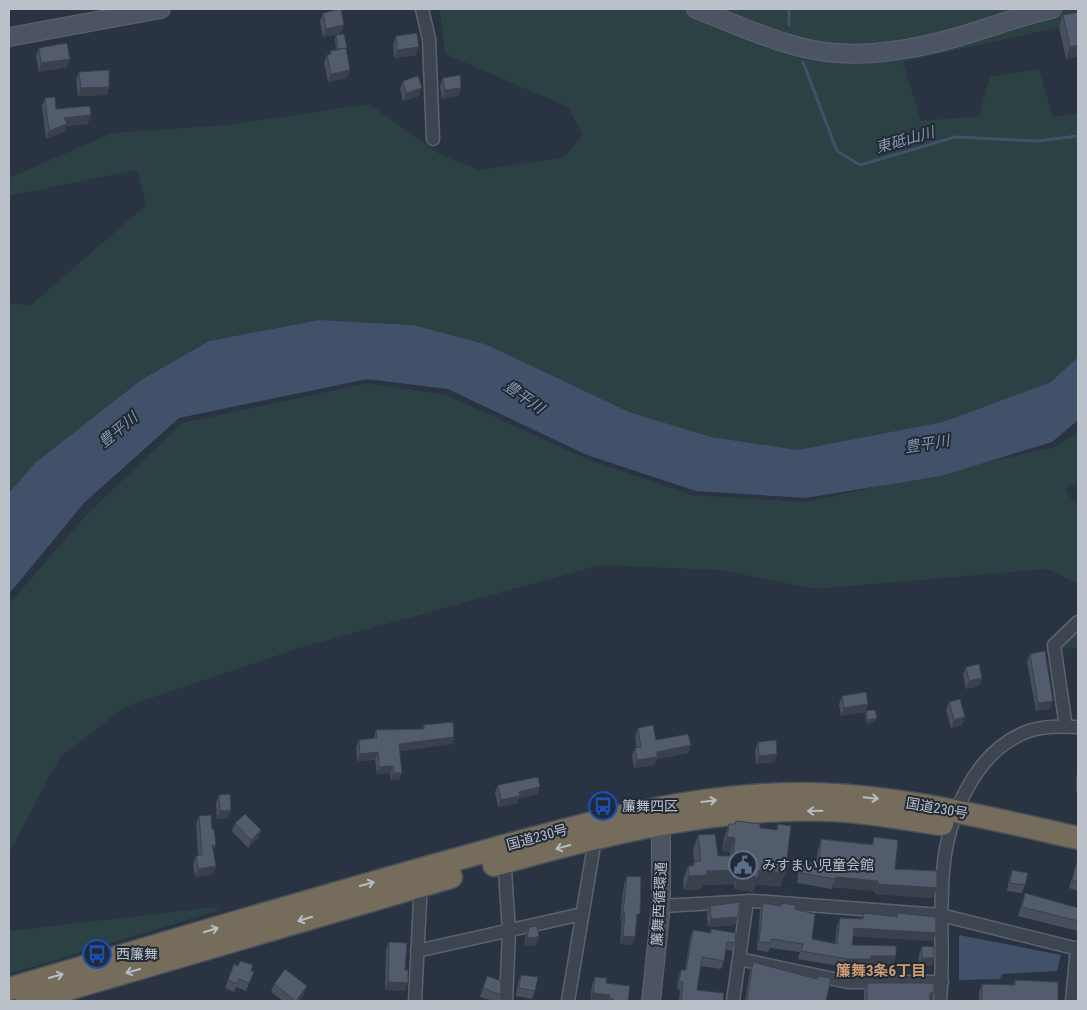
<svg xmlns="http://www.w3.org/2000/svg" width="1087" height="1010" font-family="'Roboto Condensed','Noto Sans JP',sans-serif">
	<rect width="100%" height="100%" fill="#293341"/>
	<path fill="#2c4143" d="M 440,9 L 1078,9 L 1078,23 L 903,62 L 921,121 L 979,116 L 990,77 L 1039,69 L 1053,117 L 1078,113 L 1078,357 L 1052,382 L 943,422 L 798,451 L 711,437 L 629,412 L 485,344 L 413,325 L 319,320 L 209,341 L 141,380 L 35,463 L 9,493 L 9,303 L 31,305 L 146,205 L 137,170 L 9,196 L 9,178 L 112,133 L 226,125 L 369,104 L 441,155 L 480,170 L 564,157 L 583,135 L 568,107 L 445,54 Z
		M 368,383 L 446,395 L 587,459 L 692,495 L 806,502 L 1055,447 L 1078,432 L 1078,482 L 1065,490 L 1078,507 L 1078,584 L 1048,569 L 816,589 L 719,570 L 601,565 L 299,648 L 125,707 L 60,757 L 9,853 L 9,604 L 87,514 L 182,423 Z
		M 1078,627 L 1078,648 L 1061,649 L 1061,647 Z
		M 216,907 L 220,910 L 9,974 L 9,931 Z"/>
	<path fill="#415169" d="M 319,320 L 413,325 L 485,344 L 629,412 L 711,437 L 798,450 L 943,422 L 1051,382 L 1078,357 L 1078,420 L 1052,442 L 941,476 L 805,498 L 696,491 L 587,455 L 448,389 L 367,379 L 179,418 L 84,503 L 9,594 L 9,493 L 35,463 L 141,380 L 209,341 Z
		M 959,935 L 1061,955 L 1057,971 L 1002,974 L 1000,979 L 959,980 Z"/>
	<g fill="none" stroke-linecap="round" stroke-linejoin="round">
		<path stroke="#415169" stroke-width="3" d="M 789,25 L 789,9
			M 803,62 L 837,151 L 860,165 L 955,137 L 1037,141 L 1078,136"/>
		<defs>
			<path id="street" d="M 422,9 L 429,39 L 433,139
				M 1066,727 L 1054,645 L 1078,622
				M 504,856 L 509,931 L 506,1001
				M 661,906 L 754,901 L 941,915 L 1078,949
				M 417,951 L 582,914
				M 739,959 L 848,982 L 942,982
				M 415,1001 L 421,881
				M 568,1001 L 596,833
				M 733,1001 L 747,901
				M 940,1001 C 944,959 939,915 943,872 C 947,820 973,753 1026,732 C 1041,726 1062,726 1078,727
				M 1072,1001 L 1077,948"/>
			<path id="secondary" d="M 696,9 C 741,26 789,50 837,53 C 871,56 906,50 939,42 C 977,33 1014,17 1052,9
				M 9,37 L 161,9
				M 651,1001 L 661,906 L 661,812"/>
			<path id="highway" d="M 494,865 C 603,834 719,805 833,810 C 869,812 906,819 942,824
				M 9,989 C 157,946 305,901 454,860 C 570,828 685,793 806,794 C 898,795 989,818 1078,838
				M 27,1001 L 451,877"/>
		</defs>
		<use href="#street" stroke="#5b636e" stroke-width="15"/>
		<use href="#secondary" stroke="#5b636e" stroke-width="20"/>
		<use href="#highway" stroke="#48505b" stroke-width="25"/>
		<use href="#street" stroke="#3d4551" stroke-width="12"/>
		<use href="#secondary" stroke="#4c5464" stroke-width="18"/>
		<use href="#highway" stroke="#766c5b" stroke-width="22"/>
	</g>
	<path fill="#474f5d" d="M 323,13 L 341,33 L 323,37 L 320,21 Z
		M 1063,15 L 1078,56 L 1066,59 L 1059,27 Z
		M 336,35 L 346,49 L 347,78 L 328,82 L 324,63 L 327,55 L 329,55 L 331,51 L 336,50 L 335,39 Z
		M 396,36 L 416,55 L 394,58 L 393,44 Z
		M 39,48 L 67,67 L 39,72 L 36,56 Z
		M 79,72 L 109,87 L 107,95 L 78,96 L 76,80 Z
		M 443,78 L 461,88 L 458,96 L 442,99 L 440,86 Z
		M 403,81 L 419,96 L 403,101 L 400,89 Z
		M 45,98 L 56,109 L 88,124 L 66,126 L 64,132 L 46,139 L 42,106 Z
		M 1030,654 L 1050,709 L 1036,711 L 1027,662 Z
		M 966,667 L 982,678 L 979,686 L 966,689 L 963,675 Z
		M 1078,690 L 1078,705 L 1077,705 Z
		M 842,696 L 868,704 L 865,712 L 841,716 L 839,704 Z
		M 949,702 L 965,717 L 962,725 L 951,728 L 946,710 Z
		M 866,711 L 875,722 L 867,724 L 865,715 Z
		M 424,725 L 454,737 L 452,744 L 400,751 L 399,780 L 391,780 L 390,773 L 377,774 L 375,760 L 357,761 L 356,747 L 359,740 L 374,738 L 376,730 L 422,729 Z
		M 638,728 L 656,740 L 691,745 L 688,753 L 657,759 L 654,765 L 634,768 L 632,756 L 635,748 L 637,748 L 635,736 Z
		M 758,742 L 777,754 L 774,762 L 756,764 L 755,750 Z
		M 1078,770 L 1078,791 L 1076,791 L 1076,777 Z
		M 498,785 L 538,794 L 519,798 L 517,803 L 498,807 L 495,792 Z
		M 219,795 L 228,818 L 217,819 L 216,803 Z
		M 199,816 L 212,829 L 216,845 L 213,850 L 216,866 L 213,874 L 195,877 L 193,864 L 196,856 L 198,856 L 196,824 Z
		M 736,821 L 760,828 L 776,830 L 778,824 L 785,873 L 780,887 L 756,884 L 753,892 L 734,889 L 734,884 L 703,885 L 702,889 L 684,890 L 683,880 L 688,866 L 692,866 L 694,862 L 693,850 L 698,835 L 718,856 L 730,856 L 730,852 L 722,851 L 724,838 L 729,824 L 735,824 Z
		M 235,823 L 261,830 L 258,838 L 248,848 L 232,831 Z
		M 874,837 L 895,869 L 937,888 L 933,898 L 875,894 L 875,891 L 832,887 L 832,889 L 797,883 L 798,873 L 802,863 L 816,864 L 818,849 L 821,839 L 872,844 Z
		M 1078,858 L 1078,891 L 1069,888 Z
		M 1012,870 L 1025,885 L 1022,893 L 1007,891 L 1009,879 Z
		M 627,876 L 637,922 L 633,945 L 620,944 L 622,921 L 620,921 L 624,884 Z
		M 1025,893 L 1078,908 L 1078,931 L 1018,916 Z
		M 763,903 L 780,906 L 781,903 L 795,909 L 812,939 L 835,944 L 837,926 L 840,918 L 862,919 L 864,913 L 896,917 L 898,913 L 936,933 L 933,941 L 853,936 L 852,945 L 896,956 L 893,964 L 869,964 L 868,967 L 844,967 L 798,959 L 800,952 L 770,948 L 768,952 L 757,950 L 760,911 Z
		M 710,906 L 738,917 L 735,925 L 708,927 L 707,914 Z
		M 529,927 L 539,937 L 536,945 L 524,946 L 526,935 Z
		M 711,929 L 735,943 L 732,951 L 725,950 L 724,961 L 721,969 L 701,966 L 697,990 L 723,1001 L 679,1001 L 680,990 L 677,989 L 678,978 L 681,970 L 685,970 L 690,938 L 693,930 L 710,933 Z
		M 389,942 L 405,991 L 385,990 L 386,950 Z
		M 922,946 L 934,958 L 931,966 L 919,966 L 919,955 Z
		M 753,962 L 816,978 L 817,976 L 826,1001 L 829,1001 L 745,1001 L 750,970 Z
		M 234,964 L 254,972 L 246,991 L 236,987 L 234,992 L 225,988 Z
		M 521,975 L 535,991 L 532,999 L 516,996 L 518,983 Z
		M 487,976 L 501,995 L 499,1001 L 493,1001 L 480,997 Z
		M 595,977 L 606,983 L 628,1001 L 590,1001 L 592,985 Z
		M 1015,980 L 1058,1001 L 979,1001 L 979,992 L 982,984 L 1013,985 Z
		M 867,983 L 931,1001 L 864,1001 L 864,991 Z
		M 274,984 L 307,986 L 304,994 L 299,1001 L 283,1001 L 271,992 Z"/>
	<path fill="#3a404c" d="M 344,25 L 341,33 L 323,37 L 326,29 Z
		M 1078,45 L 1078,56 L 1066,59 L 1070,47 Z
		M 419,47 L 416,55 L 394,58 L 397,50 Z
		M 70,59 L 67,67 L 39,72 L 41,63 Z
		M 350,70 L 347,78 L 328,82 L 331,74 Z
		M 109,87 L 107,95 L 78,96 L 81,88 Z
		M 422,88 L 419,96 L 403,101 L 406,93 Z
		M 461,88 L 458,96 L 442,99 L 445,90 Z
		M 91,115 L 88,124 L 66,126 L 64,132 L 46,139 L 49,131 L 64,118 Z
		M 982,678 L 979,686 L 966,689 L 969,681 Z
		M 1053,701 L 1050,709 L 1036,711 L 1038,703 Z
		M 868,704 L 865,712 L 841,716 L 844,708 Z
		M 965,717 L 962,725 L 951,728 L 954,720 Z
		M 877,718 L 875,722 L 867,724 L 868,720 Z
		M 454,737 L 452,744 L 396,752 L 399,744 Z
		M 691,745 L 688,753 L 657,759 L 654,765 L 634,768 L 637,760 L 657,752 Z
		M 378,752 L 375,760 L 357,761 L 360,754 Z
		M 777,754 L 774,762 L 756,764 L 759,756 Z
		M 393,766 L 390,773 L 377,774 L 379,767 Z
		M 394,773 L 402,773 L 399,780 L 391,780 Z
		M 540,787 L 538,794 L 519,798 L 517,803 L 498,807 L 501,800 L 519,792 Z
		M 231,810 L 228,818 L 217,819 L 220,811 Z
		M 261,830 L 258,838 L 248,848 L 251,840 Z
		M 727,837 L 735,838 L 730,852 L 722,851 Z
		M 216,866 L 213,874 L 195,877 L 198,869 Z
		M 740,870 L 734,884 L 703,885 L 702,889 L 684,890 L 689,876 L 706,871 Z
		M 759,870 L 785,873 L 780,887 L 756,884 L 753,892 L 734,889 L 739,875 Z
		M 836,877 L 878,881 L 875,891 L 832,887 Z
		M 878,884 L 937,888 L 933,898 L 875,894 Z
		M 623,913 L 625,913 L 622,921 L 620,921 Z
		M 738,917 L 735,925 L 708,927 L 711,919 Z
		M 854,928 L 936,933 L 933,941 L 851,936 Z
		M 623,936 L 635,937 L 633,945 L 620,944 Z
		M 539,937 L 536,945 L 524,946 L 527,938 Z
		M 871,956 L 896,956 L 893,964 L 869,964 L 868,967 L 844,967 L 847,959 Z
		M 922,958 L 934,958 L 931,966 L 919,966 Z
		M 388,982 L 408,983 L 405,991 L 385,990 Z
		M 307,986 L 304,994 L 299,1001 L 296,1001 Z
		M 593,993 L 610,995 L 608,1001 L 590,1001 Z
		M 930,993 L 934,993 L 931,1001 L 927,1001 Z"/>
	<path fill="#535c6c" stroke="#3a404c" d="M 341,9 L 344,25 L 326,29 L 323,13 Z
		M 1078,12 L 1078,45 L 1070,47 L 1063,15 Z
		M 417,33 L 419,47 L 397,50 L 396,36 Z
		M 344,34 L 347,48 L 338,49 L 336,35 Z
		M 67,43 L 70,59 L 41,63 L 39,48 Z
		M 346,48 L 350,70 L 331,74 L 327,55 L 331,54 L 331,51 Z
		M 109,70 L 109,87 L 81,88 L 79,72 Z
		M 460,75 L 461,88 L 445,90 L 443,78 Z
		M 418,76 L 422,88 L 406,93 L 403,81 Z
		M 55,97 L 56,109 L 90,106 L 91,115 L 64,118 L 67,124 L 49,131 L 45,98 Z
		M 1045,651 L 1053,701 L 1038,703 L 1030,654 Z
		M 979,664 L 982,678 L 969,681 L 966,667 Z
		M 866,692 L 868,704 L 844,708 L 842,696 Z
		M 960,699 L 965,717 L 954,720 L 949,702 Z
		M 875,710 L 877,718 L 868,720 L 866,711 Z
		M 453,722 L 454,737 L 399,744 L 402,773 L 394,773 L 393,766 L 379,767 L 378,752 L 360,754 L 359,740 L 377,738 L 376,730 L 424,729 L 424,725 Z
		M 653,725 L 656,740 L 688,734 L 691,745 L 657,752 L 657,757 L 637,760 L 635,748 L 641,747 L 638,728 Z
		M 776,740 L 777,754 L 759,756 L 758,742 Z
		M 538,777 L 540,787 L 519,792 L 520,796 L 501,800 L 498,785 Z
		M 230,794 L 231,810 L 220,811 L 219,795 Z
		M 245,814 L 261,830 L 251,840 L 235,823 Z
		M 211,815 L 212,829 L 214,829 L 216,845 L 212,845 L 216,866 L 198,869 L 196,856 L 201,855 L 202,853 L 199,816 Z
		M 736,821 L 760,824 L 760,828 L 777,830 L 778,824 L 791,826 L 785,873 L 759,870 L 758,877 L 739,875 L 740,870 L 706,871 L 707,875 L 689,876 L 688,866 L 694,866 L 694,862 L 701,861 L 698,835 L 715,834 L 718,856 L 733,856 L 735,838 L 727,837 L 729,824 L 735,824 Z
		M 874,837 L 898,840 L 895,869 L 937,871 L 937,888 L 878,884 L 878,881 L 836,877 L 835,879 L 801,873 L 802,863 L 819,864 L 821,839 L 873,845 Z
		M 1078,858 L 1078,882 L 1072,880 Z
		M 1012,870 L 1028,873 L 1025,885 L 1010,883 Z
		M 627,876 L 641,877 L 640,914 L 637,914 L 635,937 L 623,936 L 625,913 L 623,913 Z
		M 1025,893 L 1078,908 L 1078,921 L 1022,907 Z
		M 740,902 L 738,917 L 711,919 L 710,906 Z
		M 763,903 L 781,906 L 781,903 L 795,905 L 795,909 L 815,914 L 812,939 L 837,944 L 840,918 L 863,919 L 864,913 L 897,917 L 898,913 L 936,917 L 936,933 L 854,928 L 852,945 L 896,946 L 896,956 L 871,956 L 871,959 L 847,959 L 801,951 L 803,944 L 772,939 L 771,943 L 759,942 Z
		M 537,926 L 539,937 L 527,938 L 529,927 Z
		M 711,929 L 736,933 L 735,943 L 727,942 L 724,961 L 702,957 L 697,990 L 724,993 L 723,1001 L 681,1001 L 683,982 L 679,981 L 681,970 L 686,970 L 693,930 L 711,933 Z
		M 389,942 L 407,943 L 405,970 L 408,970 L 408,983 L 388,982 Z
		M 922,946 L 934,947 L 934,958 L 922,958 Z
		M 240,961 L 253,965 L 251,971 L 254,972 L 249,983 L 239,979 L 237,984 L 228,980 L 234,964 L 238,966 Z
		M 753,962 L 817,979 L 817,976 L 831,978 L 826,1001 L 829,1001 L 752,1001 L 747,1000 Z
		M 285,969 L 307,986 L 296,1001 L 274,984 Z
		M 521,975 L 538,977 L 535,991 L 519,988 Z
		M 487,976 L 501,981 L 501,995 L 483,988 Z
		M 595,977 L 607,978 L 606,983 L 630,986 L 628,1001 L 613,1001 L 613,999 L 609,998 L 610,995 L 593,993 Z
		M 1015,980 L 1058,982 L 1058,1001 L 982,1001 L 982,984 L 1015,985 Z
		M 867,983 L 934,983 L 934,993 L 930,993 L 930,1001 L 867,1001 Z"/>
	<defs><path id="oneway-shaft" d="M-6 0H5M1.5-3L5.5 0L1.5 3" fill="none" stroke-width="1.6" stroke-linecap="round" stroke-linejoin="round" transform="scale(1.25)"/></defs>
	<g stroke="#b7bdc5">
		<use href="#oneway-shaft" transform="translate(871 798) rotate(6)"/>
		<use href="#oneway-shaft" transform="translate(709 801) rotate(-7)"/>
		<use href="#oneway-shaft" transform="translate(815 811) rotate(179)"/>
		<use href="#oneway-shaft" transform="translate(563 847) rotate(165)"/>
		<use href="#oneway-shaft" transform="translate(367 884) rotate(-15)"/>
		<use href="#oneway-shaft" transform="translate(305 919) rotate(163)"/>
		<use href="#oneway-shaft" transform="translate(211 930) rotate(-17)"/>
		<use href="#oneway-shaft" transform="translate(133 971) rotate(164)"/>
		<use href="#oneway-shaft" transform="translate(56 976) rotate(-16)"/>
	</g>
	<defs>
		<symbol id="bus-ring" viewBox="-11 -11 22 22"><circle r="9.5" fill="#222a36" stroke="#1a4fb4" stroke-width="1.5"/><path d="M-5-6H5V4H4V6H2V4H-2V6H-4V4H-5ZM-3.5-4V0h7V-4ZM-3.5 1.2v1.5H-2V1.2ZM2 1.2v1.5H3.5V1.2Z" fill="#1a4fb4"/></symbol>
		<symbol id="civic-ring" viewBox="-11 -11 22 22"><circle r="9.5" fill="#222a36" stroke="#5c6f8a" stroke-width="1.5"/><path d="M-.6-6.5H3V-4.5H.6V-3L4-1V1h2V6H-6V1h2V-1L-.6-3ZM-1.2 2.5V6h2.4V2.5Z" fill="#5c6f8a"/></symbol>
	</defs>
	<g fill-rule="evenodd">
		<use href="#bus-ring" x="587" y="790" width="32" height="32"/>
		<use href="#civic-ring" x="727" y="849" width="32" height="32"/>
		<use href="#bus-ring" x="81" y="938" width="32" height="32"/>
	</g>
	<g text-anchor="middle" stroke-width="4" stroke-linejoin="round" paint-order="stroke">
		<g font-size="14" fill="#bac1cb" stroke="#222a36" text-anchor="start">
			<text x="622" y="811">簾舞四区</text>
			<text x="762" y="870">みすまい児童会館</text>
			<text x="116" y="959">西簾舞</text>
		</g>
		<g font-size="14" fill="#bac1cb" stroke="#222a36">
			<text transform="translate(937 808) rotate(10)" y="5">国道230号</text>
			<text transform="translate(537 837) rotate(-15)" y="5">国道230号</text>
			<text transform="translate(659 904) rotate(-87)" y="5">簾舞西循環通</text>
		</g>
		<g font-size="15" font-style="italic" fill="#8597b0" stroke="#222a36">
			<text transform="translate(905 140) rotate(-16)" y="5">東砥山川</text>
			<text transform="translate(524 397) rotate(35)" y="5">豊平川</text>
			<text transform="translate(118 430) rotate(-40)" y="5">豊平川</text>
			<text transform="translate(927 444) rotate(-9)" y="5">豊平川</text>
		</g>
		<g font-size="15" font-weight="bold" fill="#ce9b72" stroke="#222a36">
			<text x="881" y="976">簾舞3条6丁目</text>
		</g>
	</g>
	<rect width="1087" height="1010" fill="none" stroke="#bac1cb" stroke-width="20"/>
</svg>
